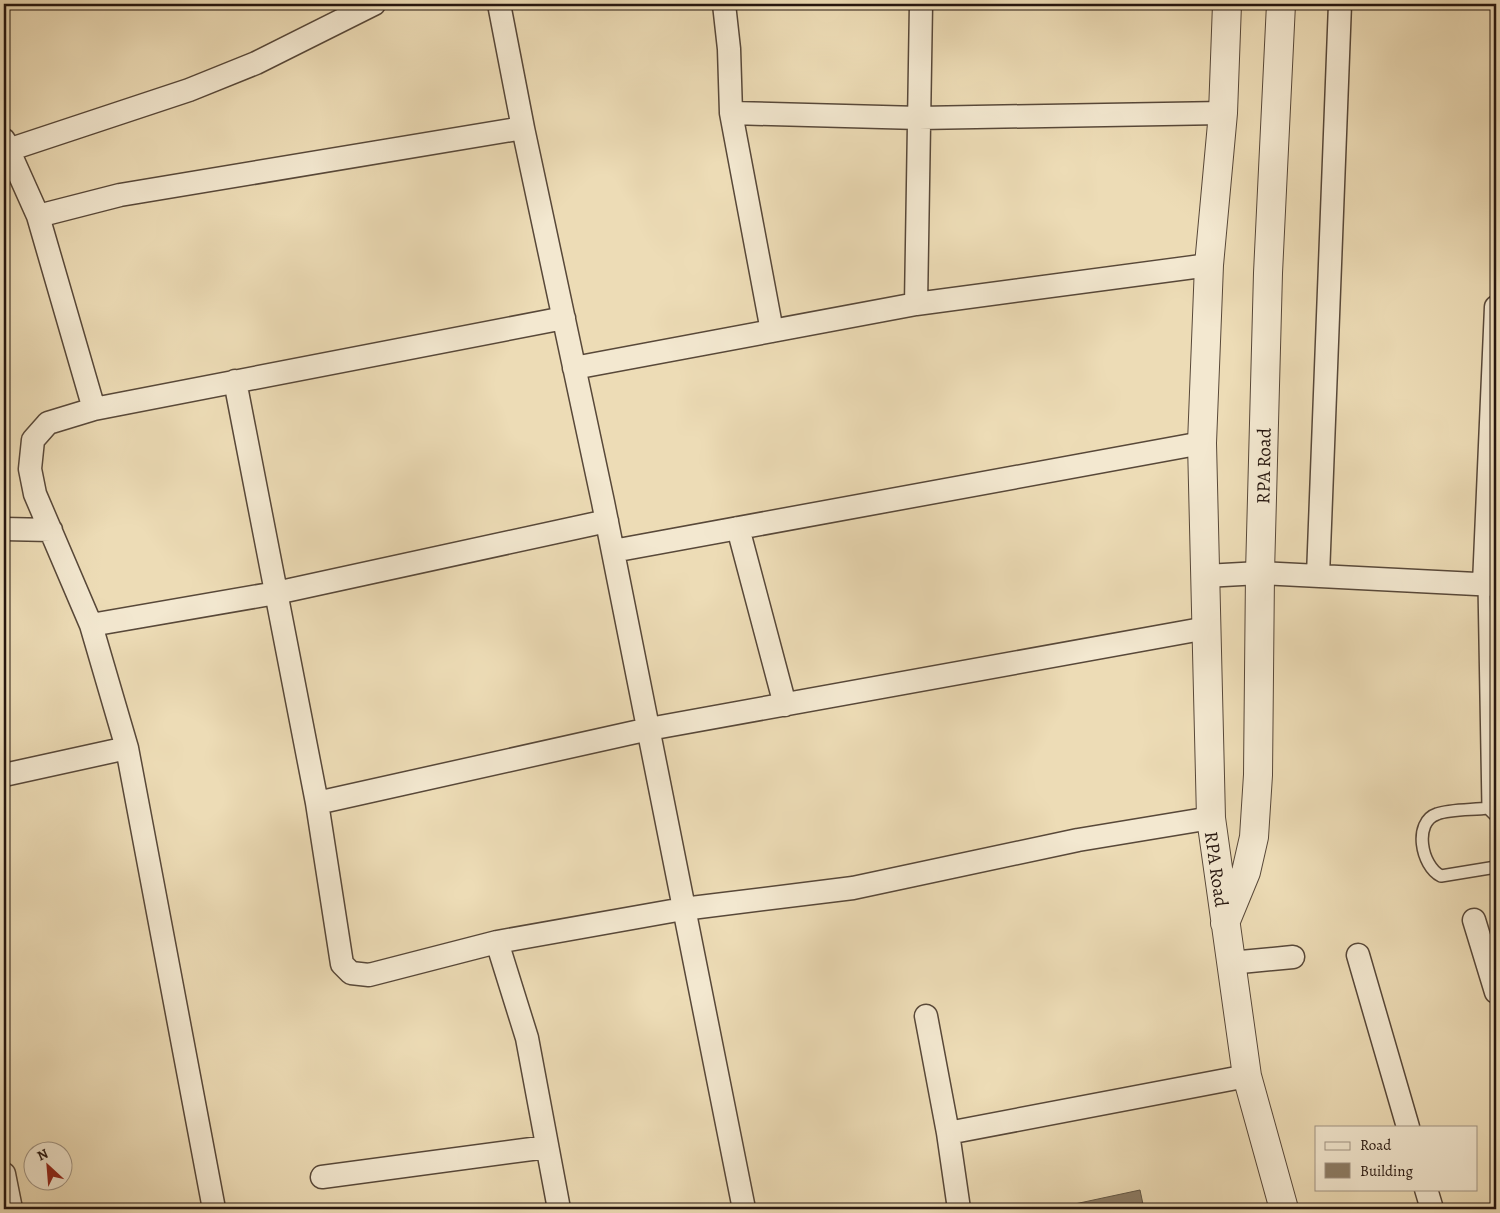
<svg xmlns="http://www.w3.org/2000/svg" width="1500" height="1213" font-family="Alegreya,serif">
	<rect width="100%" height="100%" fill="#eddcb6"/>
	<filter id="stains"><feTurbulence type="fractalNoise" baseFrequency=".004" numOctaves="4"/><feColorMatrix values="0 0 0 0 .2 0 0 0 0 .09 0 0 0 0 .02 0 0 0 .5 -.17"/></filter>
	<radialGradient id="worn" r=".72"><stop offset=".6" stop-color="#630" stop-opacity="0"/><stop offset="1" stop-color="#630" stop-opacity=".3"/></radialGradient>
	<path fill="#8d7d66" stroke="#635847" d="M 1140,1190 L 1144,1209 L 1056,1209 L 1056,1208 Z"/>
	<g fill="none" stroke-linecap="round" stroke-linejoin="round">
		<defs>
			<path id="service" d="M 1484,584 L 1488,808
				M 1496,816 L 1488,808 C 1474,810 1450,809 1437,814 C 1413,822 1421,866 1441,876 L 1496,867"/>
			<path id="minor" d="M 499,4 L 523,128
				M 724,4 L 729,49 L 731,113
				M 4,140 L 38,216 L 94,409
				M 8,150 L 189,90 L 256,63 L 374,4
				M 38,216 L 120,195 L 523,128 L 603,502 L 744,1209
				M 916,304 L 1209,265
				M 772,331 L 731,113 L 919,118 L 1223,113
				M 574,368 L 916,304 L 921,4
				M 235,381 L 317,803 L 342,964 L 351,973 L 369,975 L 497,942 L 683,909 L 853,888 L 1078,840 L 1211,818
				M 738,528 L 785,705
				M 4,529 L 51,530
				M 613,551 L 1202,443
				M 1205,576 L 1260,573 L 1496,585
				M 1318,576 L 1340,4
				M 1484,584 L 1496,307
				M 91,625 L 276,593 L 607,521
				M 4,775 L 127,748
				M 317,803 L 649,729 L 1207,628
				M 1474,920 L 1496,992
				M 497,942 L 527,1038 L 559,1209
				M 1358,955 L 1408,1127
				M 1230,963 L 1293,957
				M 926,1016 L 948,1133
				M 4,1174 L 11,1209
				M 322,1177 L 547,1147
				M 1426,1189 L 1432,1209
				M 214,1209 L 127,748 L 91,625 L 35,494 L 30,469 L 33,440 L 48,423 L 94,409 L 564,318
				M 959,1209 L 948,1133 L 1247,1076"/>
			<path id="tertiary" d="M 1227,4 L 1223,113 L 1209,265 L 1202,443 L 1211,818 L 1247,1076 L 1284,1209
				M 1225,923 L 1246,872 L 1254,837 L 1258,775 L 1260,573 L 1268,273 L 1281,4"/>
		</defs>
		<use href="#service" stroke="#584839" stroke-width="14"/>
		<use href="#minor" stroke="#584839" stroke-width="25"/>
		<use href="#tertiary" stroke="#584839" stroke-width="30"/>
		<use href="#service" stroke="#f3e8d0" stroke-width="11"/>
		<use href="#minor" stroke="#f3e8d0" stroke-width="22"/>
		<use href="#tertiary" stroke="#f3e8d0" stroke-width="28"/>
	</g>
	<g text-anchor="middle" stroke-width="4" stroke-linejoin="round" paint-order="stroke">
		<g font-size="19" fill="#26160f" stroke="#f3e8d0">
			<text transform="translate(1263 466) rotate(-89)" y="7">RPA Road</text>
			<text transform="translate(1217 869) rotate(82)" y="7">RPA Road</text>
		</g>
	</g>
	<rect width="1500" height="1213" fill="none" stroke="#eddcb6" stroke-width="20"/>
	<rect x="5" y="5" width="1490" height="1203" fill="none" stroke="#26160f" stroke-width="2.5"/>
	<rect x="10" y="10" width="1480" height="1193" fill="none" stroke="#26160f"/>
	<rect x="1315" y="1126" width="162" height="65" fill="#f3e8d0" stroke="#a19483"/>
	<rect x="1325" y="1142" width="25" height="8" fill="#f3e8d0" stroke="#a19483"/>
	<text x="1360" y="1150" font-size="15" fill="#26160f">Road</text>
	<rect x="1325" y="1163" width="25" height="15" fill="#8d7d66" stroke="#a19483"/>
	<text x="1360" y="1176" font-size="15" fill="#26160f">Building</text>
	<g transform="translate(48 1166) rotate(334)"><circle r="24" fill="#f3e8d0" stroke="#a19483"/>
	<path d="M0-4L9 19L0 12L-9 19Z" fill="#8f2418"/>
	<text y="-8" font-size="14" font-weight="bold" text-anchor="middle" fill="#26160f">N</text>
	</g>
	<rect width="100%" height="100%" filter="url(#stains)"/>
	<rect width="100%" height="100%" fill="url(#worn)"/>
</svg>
